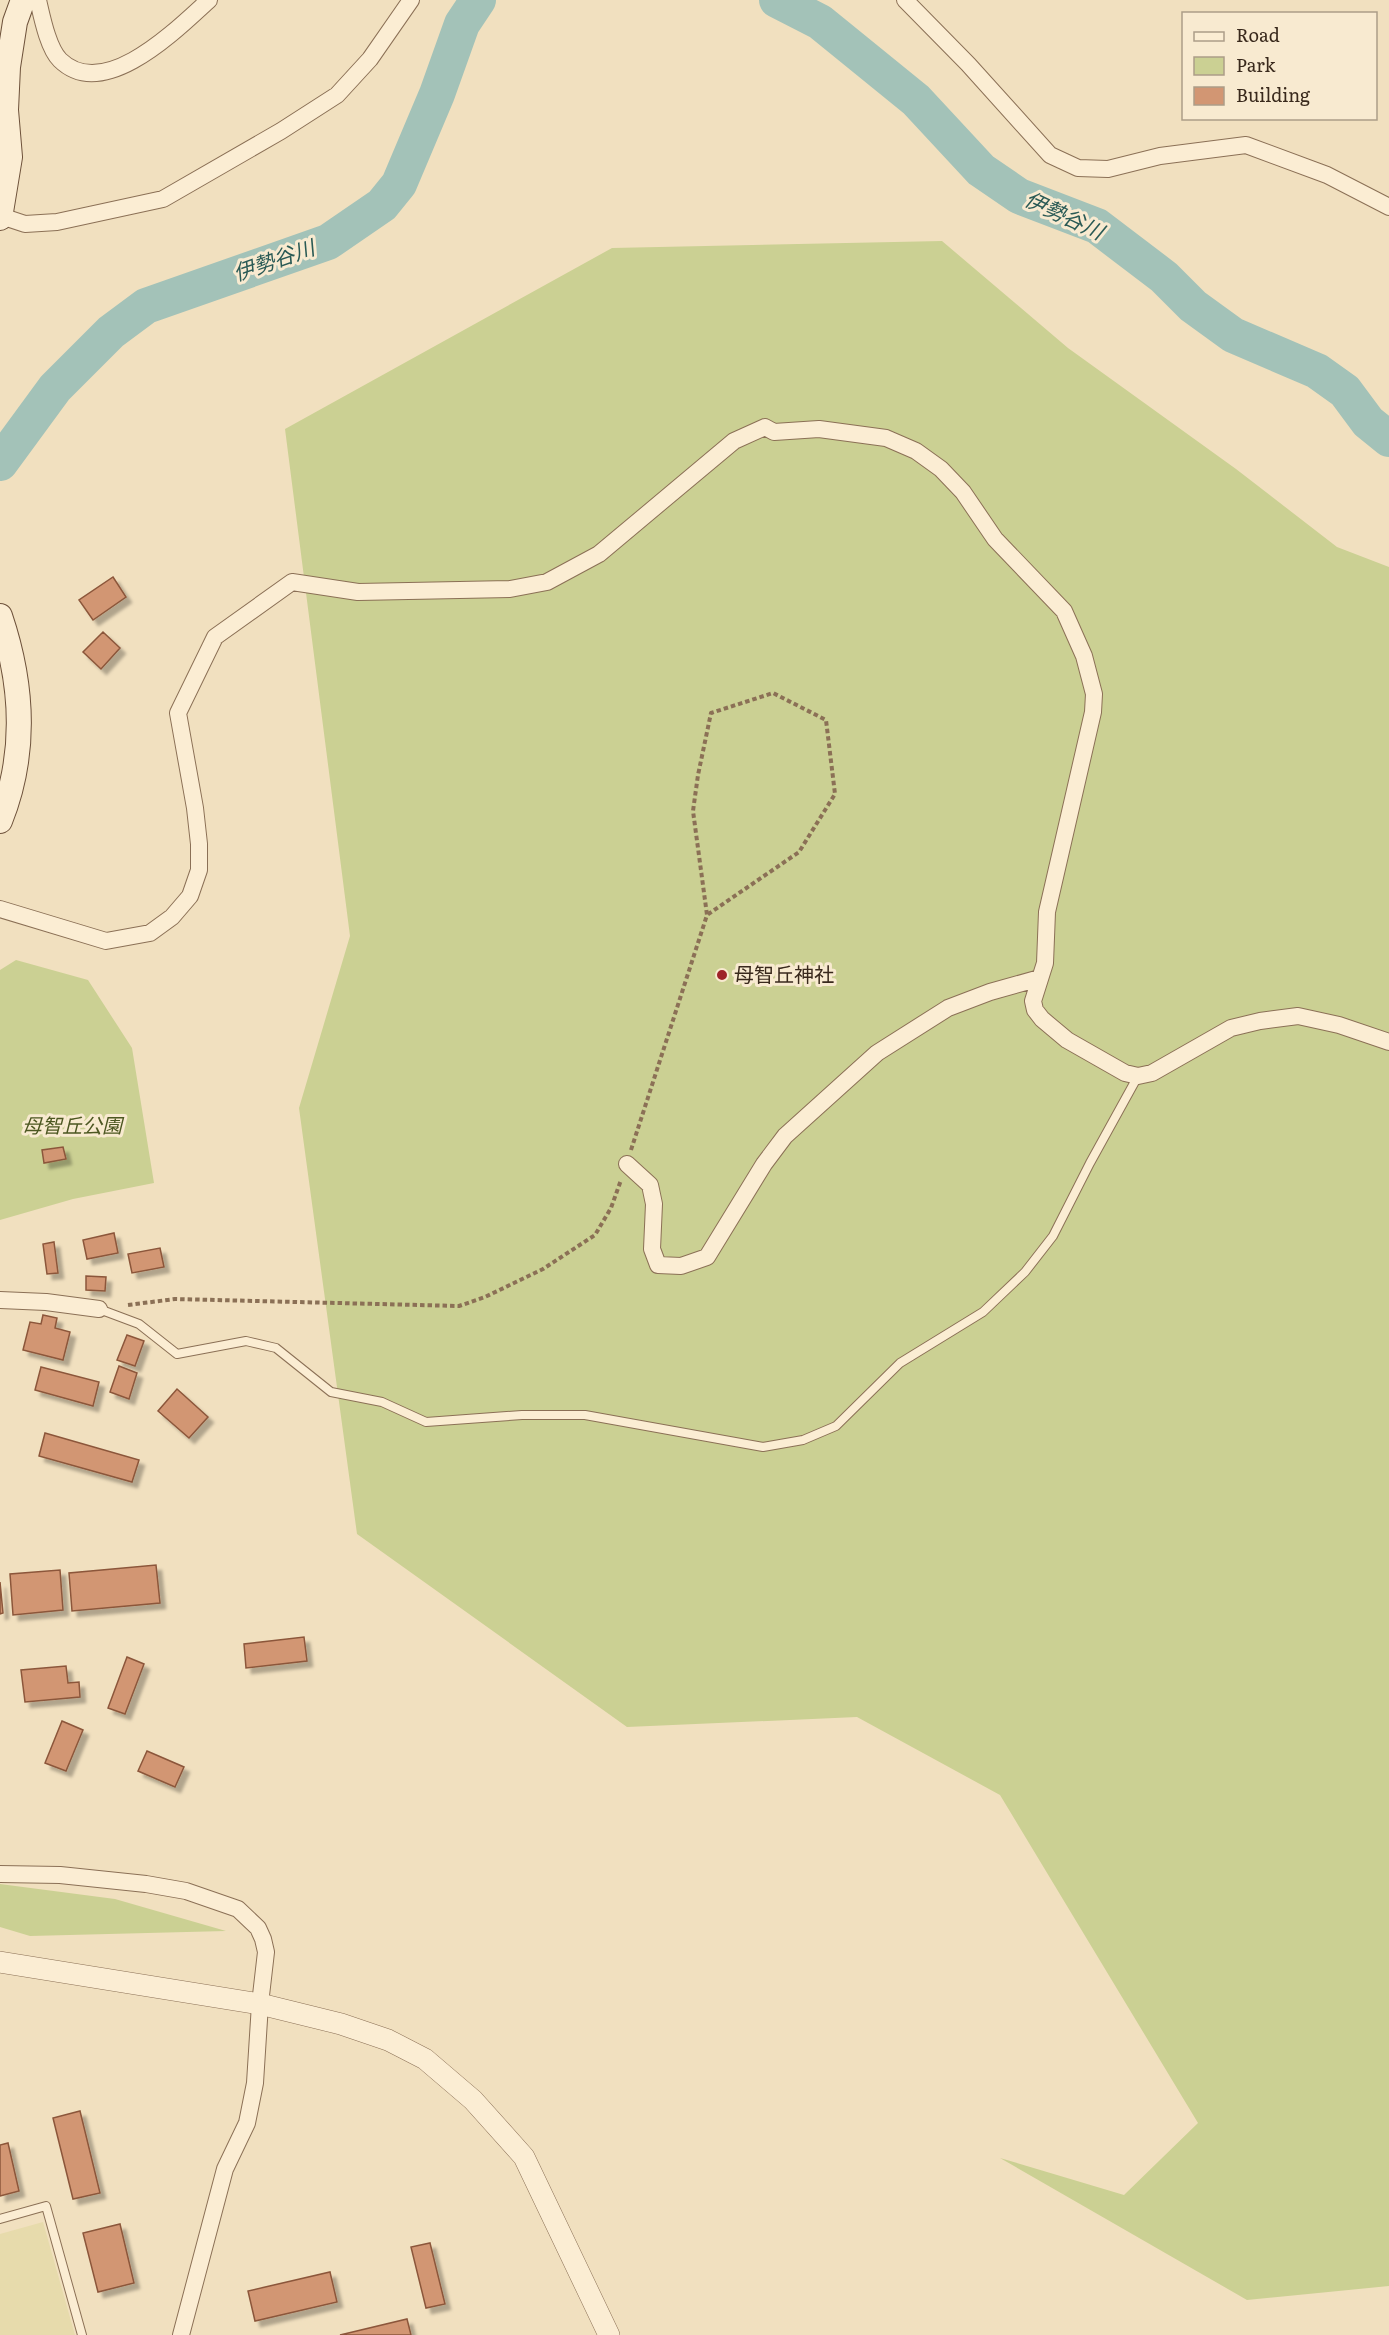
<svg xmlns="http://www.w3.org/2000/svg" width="1389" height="2335" font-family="Literata,'Noto Sans JP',serif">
	<defs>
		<filter id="shadow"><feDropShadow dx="5.5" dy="5.5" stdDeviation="1.5" flood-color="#0004"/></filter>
	</defs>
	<rect width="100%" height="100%" fill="#f1e0bf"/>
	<path fill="#e7dbac" d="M 43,2222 L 75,2335 L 0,2335 L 0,2234 Z"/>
	<path fill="#cbd093" d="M 942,241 L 1068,348 L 1236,469 L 1337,547 L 1389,567 L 1389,2286 L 1247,2300 L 1000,2158 L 1124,2195 L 1198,2123 L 1000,1795 L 857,1717 L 627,1727 L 357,1534 L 299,1108 L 350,936 L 285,429 L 612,248 Z
		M 16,960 L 88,980 L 132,1048 L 154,1183 L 73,1199 L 0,1220 L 0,970 Z
		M 0,1884 L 115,1899 L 226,1931 L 30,1936 L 0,1927 Z"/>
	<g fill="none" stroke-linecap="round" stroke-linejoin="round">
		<path stroke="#a3c2b8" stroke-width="36" d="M 777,0 L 820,22 L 916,100 L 981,170 L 1019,196 L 1097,226 L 1164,277 L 1193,306 L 1233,335 L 1317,371 L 1345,391 L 1368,422 L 1389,439
			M 0,463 L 55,388 L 111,332 L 146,306 L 328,242 L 382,205 L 399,184 L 437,94 L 462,24 L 478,0"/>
	</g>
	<path fill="#d29673" stroke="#8c573b" stroke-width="1.5" filter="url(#shadow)" d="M 113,577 L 126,597 L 93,620 L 79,600 Z
		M 103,632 L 120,648 L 101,669 L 83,652 Z
		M 63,1147 L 66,1159 L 44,1163 L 42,1150 Z
		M 114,1233 L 118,1253 L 87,1259 L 83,1240 Z
		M 54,1242 L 58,1273 L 47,1274 L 43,1244 Z
		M 160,1248 L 164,1267 L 132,1273 L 128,1254 Z
		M 86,1276 L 106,1277 L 105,1291 L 86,1290 Z
		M 43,1315 L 57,1318 L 55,1328 L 70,1332 L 63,1360 L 23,1350 L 30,1322 L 41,1324 Z
		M 127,1335 L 144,1341 L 135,1366 L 117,1360 Z
		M 119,1366 L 137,1373 L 129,1399 L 110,1392 Z
		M 41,1367 L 99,1382 L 93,1406 L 35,1390 Z
		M 177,1389 L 208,1417 L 189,1438 L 158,1411 Z
		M 45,1433 L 139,1460 L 132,1482 L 39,1456 Z
		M 156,1565 L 160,1603 L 72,1611 L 69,1573 Z
		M 60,1570 L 63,1610 L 13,1615 L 10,1574 Z
		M 0,1582 L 3,1613 L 0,1614 Z
		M 304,1637 L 307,1661 L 246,1668 L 244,1644 Z
		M 127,1657 L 144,1664 L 125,1714 L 108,1708 Z
		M 66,1666 L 68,1683 L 79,1682 L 80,1697 L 25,1702 L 21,1670 Z
		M 62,1721 L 83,1730 L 66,1771 L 45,1763 Z
		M 147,1751 L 184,1767 L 175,1787 L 138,1771 Z
		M 80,2111 L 100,2193 L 73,2199 L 53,2118 Z
		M 8,2143 L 19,2191 L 0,2196 L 0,2145 Z
		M 120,2224 L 134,2283 L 98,2292 L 83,2233 Z
		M 430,2243 L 445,2304 L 426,2308 L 411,2247 Z
		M 330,2272 L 337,2302 L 255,2321 L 248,2291 Z
		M 407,2319 L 411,2335 L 340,2335 Z"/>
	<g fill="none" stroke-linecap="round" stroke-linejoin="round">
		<defs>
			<path id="service" d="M 99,1309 L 139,1324 L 177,1354 L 246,1341 L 276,1348 L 331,1392 L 382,1402 L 426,1422 L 522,1415 L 585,1415 L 763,1447 L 803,1440 L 836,1426 L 900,1363 L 983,1312 L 1025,1272 L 1053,1236 L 1090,1163 L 1138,1076
				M 0,2219 L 46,2206 L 82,2335"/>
			<path id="minor" d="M 38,0 C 42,17 48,48 60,60 C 104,103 177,29 209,0
				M 905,0 L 968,64 L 1050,155 L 1078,168 L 1108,169 L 1160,156 L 1246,145 L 1327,175 L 1389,207
				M 1,216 L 25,224 L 57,222 L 163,199 L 281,131 L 337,95 L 370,59 L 411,0
				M 0,909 L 106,941 L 150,933 L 172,917 L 190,896 L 199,870 L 199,844 L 195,808 L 178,713 L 215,637 L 292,582 L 358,592 L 510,589 L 547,582 L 599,554 L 734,441 L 765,427 L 774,432 L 819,429 L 886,438 L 916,451 L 941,469 L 963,492 L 995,539 L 1064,611 L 1084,656 L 1094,694 L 1093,712 L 1047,912 L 1045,963 L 1033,1001 L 1035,1010 L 1042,1019 L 1067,1040 L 1125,1073 L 1138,1076 L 1152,1073 L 1231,1028 L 1260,1021 L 1298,1016 L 1339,1025 L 1389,1042
				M 627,1164 L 650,1185 L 654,1204 L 652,1249 L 658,1265 L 681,1266 L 707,1257 L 764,1164 L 785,1136 L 877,1053 L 948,1008 L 990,992 L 1040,978
				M 0,1300 L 46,1302 L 99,1309
				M 0,1874 L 60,1875 L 146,1884 L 186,1891 L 238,1909 L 258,1928 L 263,1939 L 266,1952 L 260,2004 L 255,2083 L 247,2123 L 225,2169 L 181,2335"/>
			<path id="tertiary" d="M 0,1962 L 260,2004 L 341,2024 L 388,2040 L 425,2059 L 473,2100 L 524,2157 L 609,2335"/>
			<path id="secondary" d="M 0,218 L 10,157 L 6,110 L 8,67 L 15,22 L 23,0
				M 0,616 C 23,684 27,754 0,821"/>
		</defs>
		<use href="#service" stroke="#8b7056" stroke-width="10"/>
		<use href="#minor" stroke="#8b7056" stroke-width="18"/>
		<use href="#tertiary" stroke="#8b7056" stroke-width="22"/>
		<use href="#secondary" stroke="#6d513a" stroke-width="26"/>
		<path stroke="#8b7056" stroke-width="4" stroke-dasharray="4.5 3" stroke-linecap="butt" d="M 631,1150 L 707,915 L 693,811 L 698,775 L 711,713 L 773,693 L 826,720 L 835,794 L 799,852 L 707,915
			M 128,1305 L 175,1299 L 459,1306 L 485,1297 L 543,1269 L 595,1235 L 611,1208 L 621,1180"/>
		<use href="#service" stroke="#fbedd3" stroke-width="8"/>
		<use href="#minor" stroke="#fbedd3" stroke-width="16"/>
		<use href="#tertiary" stroke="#fbedd3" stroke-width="21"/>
		<use href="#secondary" stroke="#fbedd3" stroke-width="24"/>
	</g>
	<circle fill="#9e2229" stroke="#f8ead0" stroke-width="2" cx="722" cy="975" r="6"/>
	<g text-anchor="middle" stroke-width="6" stroke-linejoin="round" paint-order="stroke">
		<g font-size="20" fill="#39291c" stroke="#f8ead0" text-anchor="start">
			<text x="734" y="982">母智丘神社</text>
		</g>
		<g font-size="20" font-style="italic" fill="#4c5721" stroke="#f8ead0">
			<text x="72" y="1133">母智丘公園</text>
		</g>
		<g font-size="21" font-style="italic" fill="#2a5a55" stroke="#f8ead0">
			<text transform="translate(1064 216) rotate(25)" y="7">伊勢谷川</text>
			<text transform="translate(274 261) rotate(-19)" y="7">伊勢谷川</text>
		</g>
	</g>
	<rect x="1182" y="12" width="195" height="108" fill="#f8ead0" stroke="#ac9d88" stroke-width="1.5"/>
	<rect x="1194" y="32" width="30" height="9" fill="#fbedd3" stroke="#ac9d88" stroke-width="1.5"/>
	<text x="1236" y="42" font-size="18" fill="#39291c">Road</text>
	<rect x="1194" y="57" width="30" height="18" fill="#cbd093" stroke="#ac9d88" stroke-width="1.5"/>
	<text x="1236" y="72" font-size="18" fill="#39291c">Park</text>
	<rect x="1194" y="87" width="30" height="18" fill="#d29673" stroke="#ac9d88" stroke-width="1.5"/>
	<text x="1236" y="102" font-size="18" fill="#39291c">Building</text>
</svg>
